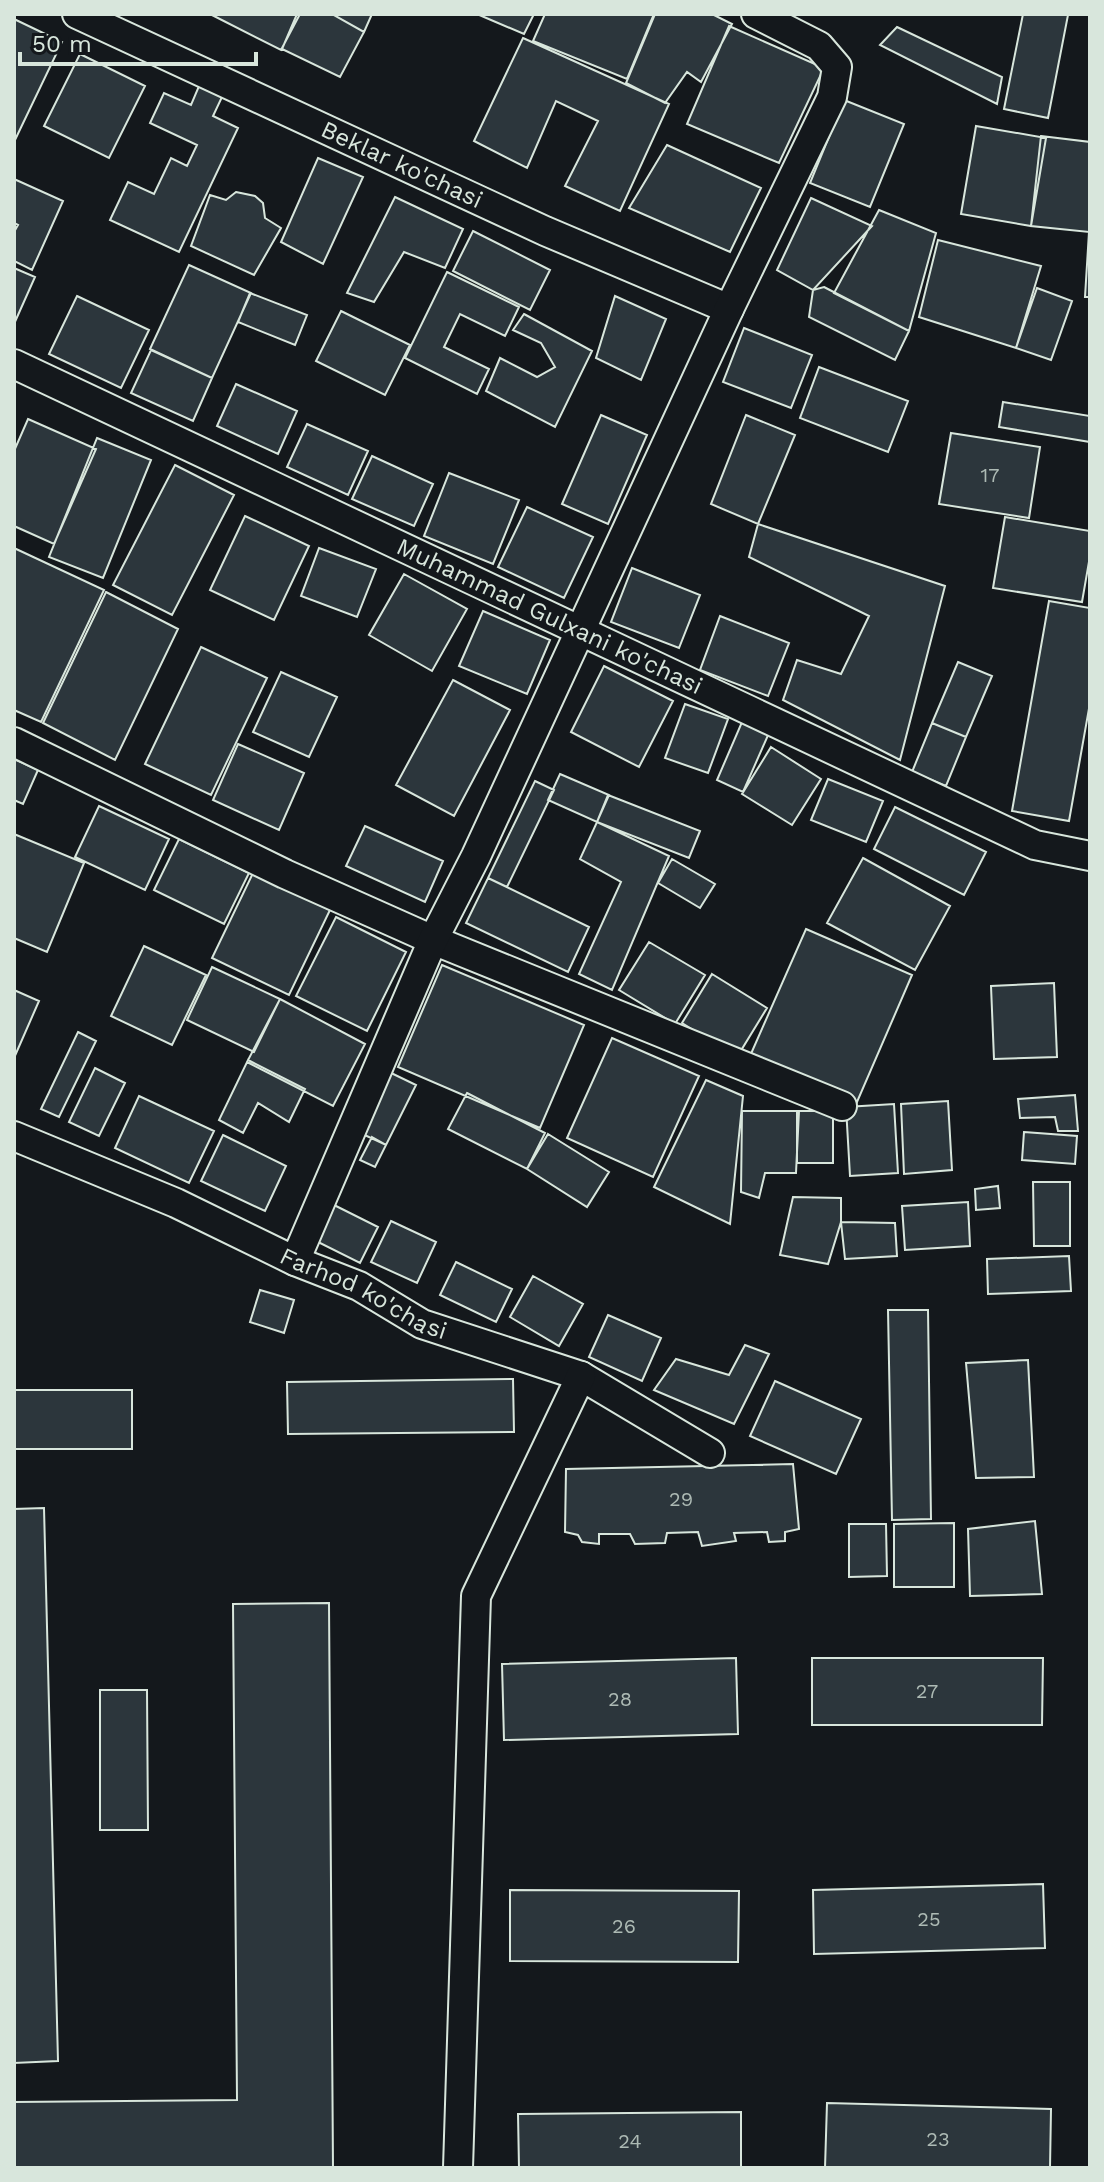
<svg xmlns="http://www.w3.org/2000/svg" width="1104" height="2182" font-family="'Work Sans',sans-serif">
	<rect width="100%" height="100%" fill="#14181c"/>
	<path fill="#2c363c" stroke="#d8e6dc" stroke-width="2" d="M 210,14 L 300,14 L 281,50 Z
		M 297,14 L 332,14 L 364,32 L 340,77 L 282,49 Z
		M 332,14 L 372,14 L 364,32 Z
		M 477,14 L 534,14 L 524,34 Z
		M 545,14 L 654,14 L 627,79 L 533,41 Z
		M 655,14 L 712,14 L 732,24 L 701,82 L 687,72 L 665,103 L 626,83 Z
		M 1023,14 L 1068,15 L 1048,118 L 1004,109 Z
		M 14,19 L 62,42 L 14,142 Z
		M 729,26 L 824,68 L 779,163 L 687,124 Z
		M 897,27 L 1002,77 L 997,104 L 880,45 Z
		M 523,38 L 669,104 L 620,211 L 565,186 L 598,121 L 556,101 L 527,168 L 474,141 Z
		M 80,54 L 145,86 L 109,158 L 44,126 Z
		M 199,86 L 222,97 L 213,116 L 238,128 L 179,252 L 110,220 L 128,182 L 154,194 L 171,158 L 187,166 L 197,145 L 150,123 L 164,93 L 191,105 Z
		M 844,100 L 904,124 L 870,207 L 810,183 Z
		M 976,126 L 1046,138 L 1031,226 L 961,214 Z
		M 1041,136 L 1090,142 L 1089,232 L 1031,226 Z
		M 667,145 L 761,188 L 730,252 L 629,208 Z
		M 318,158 L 363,177 L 323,264 L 281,242 Z
		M 14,179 L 63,201 L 32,270 L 14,261 L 14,232 L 18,225 L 14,223 Z
		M 236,192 L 255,196 L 263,203 L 265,218 L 281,228 L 254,275 L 191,246 L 210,195 L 226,200 Z
		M 395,197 L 463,229 L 445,268 L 404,252 L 374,302 L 347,293 Z
		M 811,198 L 872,226 L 813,290 L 777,270 Z
		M 879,210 L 936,233 L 909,331 L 834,293 Z
		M 473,231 L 550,270 L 530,310 L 453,271 Z
		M 1089,232 L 1090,232 L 1090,297 L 1085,297 Z
		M 938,240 L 1041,266 L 1016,348 L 919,317 Z
		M 189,265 L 251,293 L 212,378 L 150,349 Z
		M 14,268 L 35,277 L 14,324 Z
		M 447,272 L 519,307 L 505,336 L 460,314 L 444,347 L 489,369 L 477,394 L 405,358 Z
		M 824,287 L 909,331 L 895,360 L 809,317 L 813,290 Z
		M 1037,288 L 1072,301 L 1051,360 L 1016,348 Z
		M 250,293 L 307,315 L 295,345 L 238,322 Z
		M 77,296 L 149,330 L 121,388 L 49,354 Z
		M 615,296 L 666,319 L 641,380 L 596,358 Z
		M 341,311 L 410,345 L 385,395 L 316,361 Z
		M 524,314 L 592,351 L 555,427 L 486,391 L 500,358 L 537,377 L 555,367 L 541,343 L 513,330 Z
		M 744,328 L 812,355 L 791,408 L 723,382 Z
		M 151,350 L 212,378 L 193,421 L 131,393 Z
		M 819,367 L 908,401 L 888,452 L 800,418 Z
		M 236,384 L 297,411 L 278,454 L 217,426 Z
		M 1003,402 L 1090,416 L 1090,442 L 999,427 Z
		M 601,415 L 647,435 L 608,524 L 562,504 Z
		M 746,415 L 795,435 L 758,524 L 711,504 Z
		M 28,419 L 96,449 L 54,544 L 14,526 L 14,451 Z
		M 307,424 L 368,451 L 348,495 L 287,467 Z
		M 951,433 L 1040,447 L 1029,518 L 939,504 Z
		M 97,438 L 151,460 L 103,578 L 49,557 Z
		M 372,456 L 433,484 L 414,526 L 352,499 Z
		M 175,465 L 234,495 L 172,615 L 113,585 Z
		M 449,473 L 519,500 L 493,564 L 424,536 Z
		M 527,507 L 593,537 L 564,598 L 498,567 Z
		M 245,516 L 309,546 L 274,620 L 210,590 Z
		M 1005,517 L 1090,531 L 1090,556 L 1082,602 L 993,588 Z
		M 758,524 L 945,586 L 900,760 L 783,700 L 797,660 L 841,674 L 869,616 L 749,557 Z
		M 14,548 L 104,590 L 41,722 L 14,710 Z
		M 319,548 L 376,569 L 357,617 L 301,596 Z
		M 632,568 L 700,595 L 679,648 L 611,622 Z
		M 404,574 L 467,609 L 432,671 L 369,635 Z
		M 106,592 L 178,629 L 115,760 L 43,723 Z
		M 1049,601 L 1090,608 L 1090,703 L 1069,821 L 1012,811 Z
		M 483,611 L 550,640 L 527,694 L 459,666 Z
		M 720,616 L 789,643 L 768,696 L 700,670 Z
		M 201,647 L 267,678 L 211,795 L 145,764 Z
		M 958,662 L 992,676 L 966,737 L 932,723 Z
		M 604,666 L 673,701 L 639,767 L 571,732 Z
		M 281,672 L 337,697 L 309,757 L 253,732 Z
		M 453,680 L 510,710 L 454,816 L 396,785 Z
		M 685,704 L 728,719 L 708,773 L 665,758 Z
		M 742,722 L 769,733 L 743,792 L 717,780 Z
		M 932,723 L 966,737 L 946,786 L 912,772 Z
		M 238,744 L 304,773 L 279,830 L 213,800 Z
		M 771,747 L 821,779 L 792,825 L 742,794 Z
		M 14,759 L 38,770 L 23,804 L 14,800 Z
		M 560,774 L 609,795 L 597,822 L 548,800 Z
		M 828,779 L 883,801 L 866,842 L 811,820 Z
		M 535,781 L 554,790 L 507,887 L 488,878 Z
		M 608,795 L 700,831 L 689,858 L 597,822 Z
		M 99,806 L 169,839 L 145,890 L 75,857 Z
		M 895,807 L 986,852 L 964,895 L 874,849 Z
		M 597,822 L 669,856 L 612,990 L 579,974 L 621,882 L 580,859 Z
		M 365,826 L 443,861 L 425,902 L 346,866 Z
		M 14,834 L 84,863 L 47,952 L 14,938 Z
		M 179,839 L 249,873 L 224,924 L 154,890 Z
		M 863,858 L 950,906 L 915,970 L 827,923 Z
		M 672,859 L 715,884 L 700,908 L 658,883 Z
		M 253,873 L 330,910 L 289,995 L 212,958 Z
		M 488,878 L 589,927 L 568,972 L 466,923 Z
		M 336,917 L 406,952 L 367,1031 L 296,996 Z
		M 806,929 L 912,975 L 857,1102 L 750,1056 Z
		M 649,942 L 705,975 L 675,1024 L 619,990 Z
		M 144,946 L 206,975 L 172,1045 L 111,1016 Z
		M 442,965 L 584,1025 L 540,1128 L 398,1067 Z
		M 212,967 L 280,999 L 254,1052 L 187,1020 Z
		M 712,974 L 767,1008 L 737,1057 L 682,1023 Z
		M 1054,983 L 1057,1057 L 994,1059 L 991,986 Z
		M 14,990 L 39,1001 L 14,1058 Z
		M 280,999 L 365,1044 L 333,1106 L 247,1062 Z
		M 78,1032 L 96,1041 L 59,1117 L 41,1109 Z
		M 612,1038 L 699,1076 L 653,1177 L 567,1138 Z
		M 248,1060 L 305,1089 L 289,1122 L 258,1103 L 243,1133 L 219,1120 Z
		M 95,1068 L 125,1083 L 99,1136 L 69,1122 Z
		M 387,1071 L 416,1085 L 386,1145 L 358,1132 Z
		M 706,1080 L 743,1096 L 730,1224 L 654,1187 Z
		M 467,1093 L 545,1133 L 527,1169 L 448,1129 Z
		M 1075,1095 L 1078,1131 L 1058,1131 L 1055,1117 L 1020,1118 L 1018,1099 Z
		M 139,1096 L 214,1131 L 189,1183 L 115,1148 Z
		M 948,1101 L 952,1170 L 904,1174 L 901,1104 Z
		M 894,1104 L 898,1173 L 850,1176 L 846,1107 Z
		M 742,1111 L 799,1111 L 796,1173 L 765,1173 L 759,1198 L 741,1192 Z
		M 797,1111 L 833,1111 L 833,1163 L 797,1163 Z
		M 1024,1132 L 1077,1136 L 1075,1164 L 1022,1160 Z
		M 548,1134 L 609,1172 L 587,1207 L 527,1169 Z
		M 223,1135 L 286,1166 L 265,1211 L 201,1181 Z
		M 372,1137 L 386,1145 L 375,1167 L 360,1160 Z
		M 1033,1182 L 1070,1182 L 1070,1246 L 1034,1246 Z
		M 998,1186 L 1000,1208 L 976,1210 L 975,1189 Z
		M 793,1197 L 841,1198 L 841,1222 L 828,1264 L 780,1255 Z
		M 968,1202 L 970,1246 L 905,1250 L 902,1206 Z
		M 332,1204 L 378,1227 L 360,1263 L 314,1240 Z
		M 391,1221 L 436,1242 L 417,1283 L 371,1262 Z
		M 841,1222 L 895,1223 L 897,1256 L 845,1259 Z
		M 1069,1256 L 1071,1291 L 988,1294 L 987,1259 Z
		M 456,1262 L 512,1289 L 496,1322 L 440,1295 Z
		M 533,1276 L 583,1304 L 559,1346 L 510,1317 Z
		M 260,1290 L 294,1300 L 284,1333 L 250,1322 Z
		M 888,1310 L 928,1310 L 931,1519 L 892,1520 Z
		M 608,1315 L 661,1338 L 642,1381 L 589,1357 Z
		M 745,1345 L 769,1354 L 734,1424 L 654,1390 L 676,1359 L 729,1375 Z
		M 1028,1360 L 1034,1477 L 976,1478 L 966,1363 Z
		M 513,1379 L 514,1432 L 288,1434 L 287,1382 Z
		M 775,1381 L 861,1419 L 836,1474 L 750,1436 Z
		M 14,1390 L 132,1390 L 132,1449 L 14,1449 Z
		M 793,1464 L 799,1529 L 785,1532 L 785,1541 L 769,1542 L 767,1532 L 734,1533 L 736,1541 L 702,1546 L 698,1532 L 667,1533 L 665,1543 L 635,1544 L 630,1534 L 599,1534 L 599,1544 L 582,1542 L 578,1535 L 565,1532 L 566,1469 Z
		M 44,1508 L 58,2061 L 14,2063 L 14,1509 Z
		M 1035,1521 L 1042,1594 L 970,1596 L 968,1529 Z
		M 954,1523 L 954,1587 L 894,1587 L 894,1524 Z
		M 849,1524 L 886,1524 L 887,1576 L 849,1577 Z
		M 329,1603 L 333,2168 L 14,2168 L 14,2102 L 237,2100 L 233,1604 Z
		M 736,1658 L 738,1734 L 504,1740 L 502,1664 Z
		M 812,1658 L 1043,1658 L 1042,1725 L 812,1725 Z
		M 100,1690 L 147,1690 L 148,1830 L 100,1830 Z
		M 1043,1884 L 1045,1948 L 814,1954 L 813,1890 Z
		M 510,1890 L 739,1891 L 738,1962 L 510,1961 Z
		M 827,2103 L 1051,2109 L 1050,2168 L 825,2168 Z
		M 741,2112 L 741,2168 L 519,2168 L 518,2114 Z"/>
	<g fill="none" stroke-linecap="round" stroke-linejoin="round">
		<defs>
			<g id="minor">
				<path id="s1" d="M 77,14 L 545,231 L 729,309"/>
				<path id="s2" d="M 14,364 L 1035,845 L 1090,856"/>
				<path d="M 14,742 L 285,874 L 433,940 L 842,1106"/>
				<path id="s3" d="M 14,1136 L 176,1203 L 295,1261 L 359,1286 L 422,1324 L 581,1376 L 710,1453"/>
				<path d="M 295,1261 L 433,940 L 476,856 L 729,309 L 832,97 L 837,67 L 819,46 L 756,14"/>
				<path d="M 458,2168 L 476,1596 L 581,1376"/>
			</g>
		</defs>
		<use href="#minor" stroke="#d8e6dc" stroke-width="32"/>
		<use href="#minor" stroke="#14181c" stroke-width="28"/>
	</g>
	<g text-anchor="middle" stroke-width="6" stroke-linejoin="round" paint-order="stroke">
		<g font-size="20" fill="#adbab4">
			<text x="990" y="482">17</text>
			<text x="681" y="1506">29</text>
			<text x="927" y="1698">27</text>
			<text x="620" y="1706">28</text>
			<text x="929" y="1926">25</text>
			<text x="624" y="1933">26</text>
			<text x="938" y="2146">23</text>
			<text x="630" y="2148">24</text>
		</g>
		<g font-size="24" fill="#d8e6dc" stroke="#14181c">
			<text dy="8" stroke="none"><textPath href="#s1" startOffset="358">Beklar ko'chasi</textPath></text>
			<text dy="8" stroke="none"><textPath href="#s2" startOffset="592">Muhammad Gulxani ko'chasi</textPath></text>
			<text dy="8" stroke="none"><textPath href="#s3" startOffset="384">Farhod ko'chasi</textPath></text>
		</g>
	</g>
	<rect width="1104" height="2182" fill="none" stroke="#d8e6dc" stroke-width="32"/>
	<path d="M20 52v12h236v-12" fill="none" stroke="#d8e6dc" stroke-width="4"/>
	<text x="32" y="52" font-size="24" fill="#d8e6dc" stroke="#14181c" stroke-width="6" paint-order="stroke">50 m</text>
</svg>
